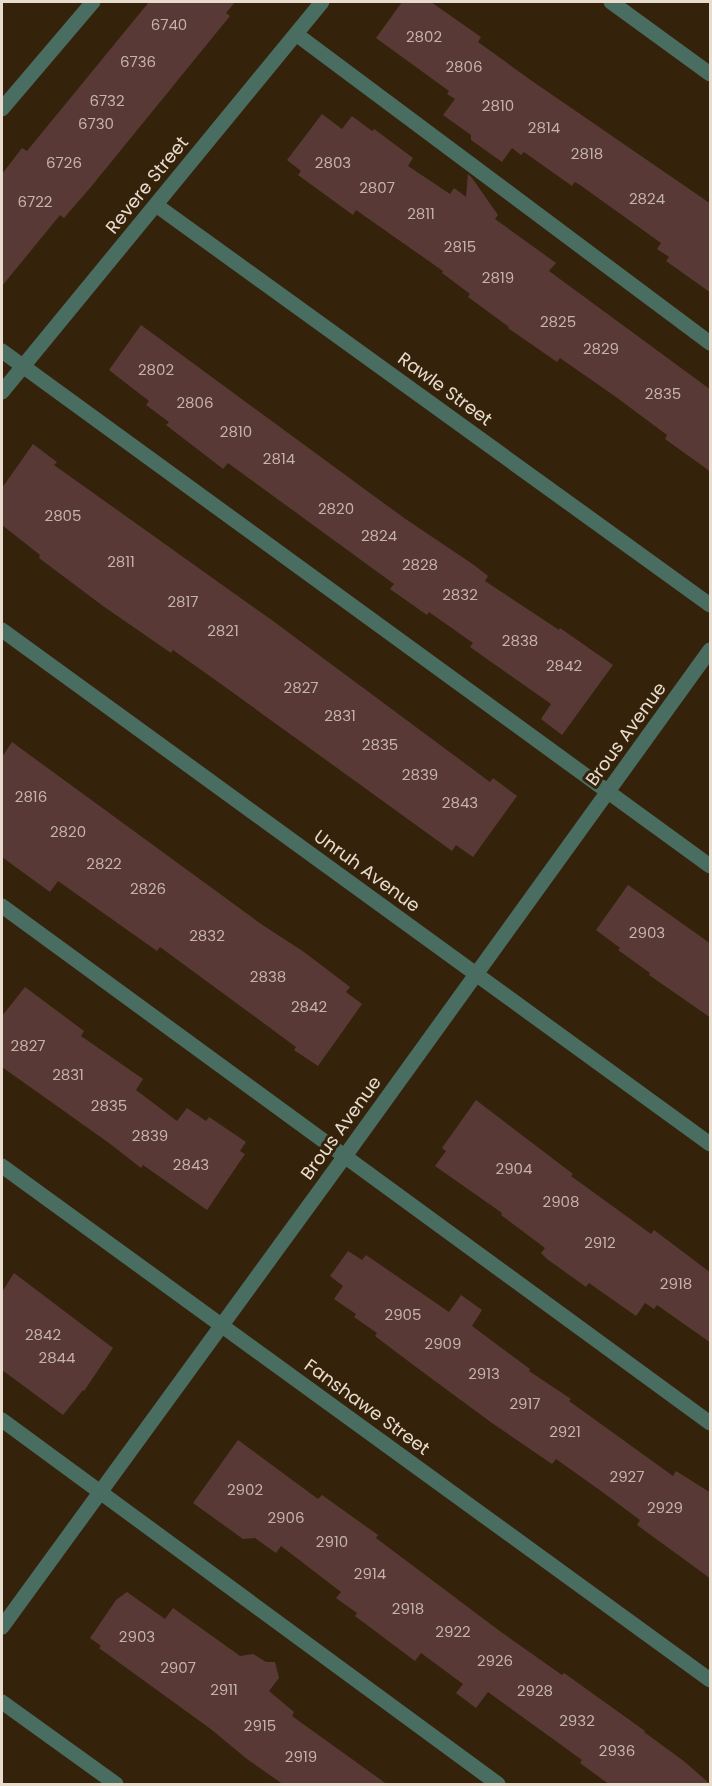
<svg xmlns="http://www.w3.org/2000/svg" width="712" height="1786" font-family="Poppins,sans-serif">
	<rect width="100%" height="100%" fill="#34230a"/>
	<path fill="#593936" d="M 149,2 L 235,2 L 226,13 L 230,16 L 90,188 L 64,218 L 60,215 L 2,286 L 2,174 L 22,148 L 27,151 Z
		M 402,2 L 431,2 L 481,37 L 478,42 L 532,81 L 711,204 L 711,293 L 666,261 L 669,257 L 657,249 L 661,243 L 580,185 L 575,182 L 572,186 L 524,152 L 521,155 L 512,148 L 502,162 L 471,140 L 471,135 L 443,115 L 455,99 L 447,94 L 449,91 L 376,38 Z
		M 322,114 L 342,129 L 352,116 L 372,131 L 374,129 L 413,158 L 408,166 L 450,194 L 454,188 L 466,197 L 468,174 L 472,178 L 498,215 L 495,219 L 556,263 L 549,271 L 711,390 L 711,472 L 665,439 L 667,435 L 616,397 L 560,358 L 557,362 L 508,328 L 509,327 L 468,297 L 470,294 L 442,273 L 443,271 L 356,210 L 353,215 L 298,175 L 301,171 L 287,160 Z
		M 141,325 L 404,518 L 474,565 L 488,576 L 485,581 L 559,630 L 560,628 L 613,665 L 562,735 L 541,719 L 551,704 L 470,647 L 473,643 L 429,612 L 427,615 L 390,589 L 394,584 L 228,463 L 223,469 L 205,455 L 166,425 L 169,422 L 146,405 L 149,401 L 109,370 Z
		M 33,444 L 57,462 L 54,465 L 273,621 L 490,782 L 493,778 L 517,796 L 473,857 L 456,845 L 452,851 L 214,679 L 173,650 L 171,653 L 103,606 L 39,558 L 40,555 L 2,525 L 2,488 Z
		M 12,742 L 261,924 L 304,952 L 350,987 L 346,992 L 362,1004 L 318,1066 L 294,1050 L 296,1047 L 160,947 L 157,951 L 58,881 L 50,892 L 2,857 L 2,757 Z
		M 628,885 L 711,944 L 711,1018 L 649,975 L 650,973 L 618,950 L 620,948 L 596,930 Z
		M 25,987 L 84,1031 L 81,1036 L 143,1079 L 136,1090 L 177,1121 L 187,1108 L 206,1121 L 209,1117 L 246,1142 L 240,1151 L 245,1154 L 207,1210 L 143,1165 L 141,1168 L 109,1143 L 2,1067 L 2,1016 Z
		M 476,1100 L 573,1174 L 571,1176 L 651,1234 L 654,1230 L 711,1273 L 711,1343 L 657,1305 L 654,1309 L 645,1303 L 636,1316 L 589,1283 L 586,1287 L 547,1259 L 541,1253 L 545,1248 L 501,1215 L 502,1213 L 435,1166 L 446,1151 L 442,1148 Z
		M 348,1251 L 362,1260 L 366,1255 L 449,1312 L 461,1295 L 482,1310 L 472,1326 L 530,1369 L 529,1371 L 571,1399 L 569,1401 L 673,1476 L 676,1471 L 711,1493 L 711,1579 L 637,1525 L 640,1520 L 601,1491 L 556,1459 L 552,1464 L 492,1423 L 416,1367 L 375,1336 L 377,1333 L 354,1317 L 356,1314 L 334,1299 L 343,1286 L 330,1276 Z
		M 14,1273 L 113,1348 L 84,1391 L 83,1390 L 63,1415 L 2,1370 L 2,1292 Z
		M 238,1440 L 318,1499 L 322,1495 L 378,1535 L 376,1538 L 501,1632 L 562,1675 L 564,1673 L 645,1731 L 644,1732 L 685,1762 L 711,1785 L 610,1785 L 580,1763 L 582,1760 L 488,1692 L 476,1708 L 456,1693 L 463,1684 L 421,1653 L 415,1661 L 355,1616 L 357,1613 L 336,1598 L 341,1592 L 281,1546 L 276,1553 L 255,1538 L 243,1539 L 193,1503 Z
		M 127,1592 L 165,1619 L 173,1608 L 240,1656 L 253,1654 L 266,1662 L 275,1662 L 279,1678 L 269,1691 L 294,1712 L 292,1716 L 388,1785 L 284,1785 L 247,1759 L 212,1730 L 99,1648 L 101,1646 L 90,1638 L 116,1600 Z"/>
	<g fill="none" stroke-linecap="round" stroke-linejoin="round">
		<path stroke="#4a6d61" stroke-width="15" d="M 611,2 L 710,74
			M 296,34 L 710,343
			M 2,109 L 93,2
			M 156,205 L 710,605
			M 2,351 L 710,866
			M 2,392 L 322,2
			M 2,630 L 710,1144
			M 2,906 L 710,1423
			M 2,1166 L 710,1680
			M 2,1420 L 498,1784
			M 2,1627 L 345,1156 L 710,650
			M 2,1702 L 116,1784"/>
	</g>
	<g text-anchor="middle" stroke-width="6" stroke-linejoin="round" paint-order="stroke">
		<g font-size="15" fill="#c4b3a8">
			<text x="169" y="30">6740</text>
			<text x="424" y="42">2802</text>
			<text x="138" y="67">6736</text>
			<text x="464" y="72">2806</text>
			<text x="107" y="106">6732</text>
			<text x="498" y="111">2810</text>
			<text x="96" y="129">6730</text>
			<text x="544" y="133">2814</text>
			<text x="587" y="159">2818</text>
			<text x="64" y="168">6726</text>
			<text x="333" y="168">2803</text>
			<text x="377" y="193">2807</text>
			<text x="647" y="204">2824</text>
			<text x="35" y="207">6722</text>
			<text x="421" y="219">2811</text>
			<text x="460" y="252">2815</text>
			<text x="498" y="283">2819</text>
			<text x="558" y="327">2825</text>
			<text x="601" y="354">2829</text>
			<text x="156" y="375">2802</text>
			<text x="663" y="399">2835</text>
			<text x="195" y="408">2806</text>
			<text x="236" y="437">2810</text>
			<text x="279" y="464">2814</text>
			<text x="336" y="514">2820</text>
			<text x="63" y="521">2805</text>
			<text x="379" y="541">2824</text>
			<text x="121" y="567">2811</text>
			<text x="420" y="570">2828</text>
			<text x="460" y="600">2832</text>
			<text x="183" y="607">2817</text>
			<text x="223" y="636">2821</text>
			<text x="520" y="646">2838</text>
			<text x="564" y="671">2842</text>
			<text x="301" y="693">2827</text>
			<text x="340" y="721">2831</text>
			<text x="380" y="750">2835</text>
			<text x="420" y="780">2839</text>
			<text x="31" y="802">2816</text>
			<text x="460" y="808">2843</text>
			<text x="68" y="837">2820</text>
			<text x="104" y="869">2822</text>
			<text x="148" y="894">2826</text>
			<text x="647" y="938">2903</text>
			<text x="207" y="941">2832</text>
			<text x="268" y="982">2838</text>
			<text x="309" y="1012">2842</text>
			<text x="28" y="1051">2827</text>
			<text x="68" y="1080">2831</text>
			<text x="109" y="1111">2835</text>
			<text x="150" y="1141">2839</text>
			<text x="191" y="1170">2843</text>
			<text x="514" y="1174">2904</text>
			<text x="561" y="1207">2908</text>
			<text x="600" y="1248">2912</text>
			<text x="676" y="1289">2918</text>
			<text x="403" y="1320">2905</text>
			<text x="43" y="1340">2842</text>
			<text x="443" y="1349">2909</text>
			<text x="57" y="1363">2844</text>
			<text x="484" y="1379">2913</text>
			<text x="525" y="1409">2917</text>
			<text x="565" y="1437">2921</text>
			<text x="627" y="1482">2927</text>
			<text x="245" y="1495">2902</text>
			<text x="665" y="1513">2929</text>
			<text x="286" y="1523">2906</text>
			<text x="332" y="1547">2910</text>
			<text x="370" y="1579">2914</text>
			<text x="408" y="1614">2918</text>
			<text x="453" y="1637">2922</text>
			<text x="137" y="1642">2903</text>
			<text x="495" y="1666">2926</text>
			<text x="178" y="1673">2907</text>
			<text x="224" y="1695">2911</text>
			<text x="535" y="1696">2928</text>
			<text x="577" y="1726">2932</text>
			<text x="260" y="1731">2915</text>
			<text x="617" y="1756">2936</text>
			<text x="301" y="1762">2919</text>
		</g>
		<g font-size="18" fill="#e8dcce" stroke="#34230a">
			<text transform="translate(147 185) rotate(-51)" y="6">Revere Street</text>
			<text transform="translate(445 389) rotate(36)" y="6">Rawle Street</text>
			<text transform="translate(626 734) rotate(-54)" y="6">Brous Avenue</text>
			<text transform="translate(367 871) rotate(36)" y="6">Unruh Avenue</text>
			<text transform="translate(341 1128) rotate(-54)" y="6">Brous Avenue</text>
			<text transform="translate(367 1407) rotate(36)" y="6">Fanshawe Street</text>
		</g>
	</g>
	<rect width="712" height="1786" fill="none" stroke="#e8dcce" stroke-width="6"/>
</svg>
